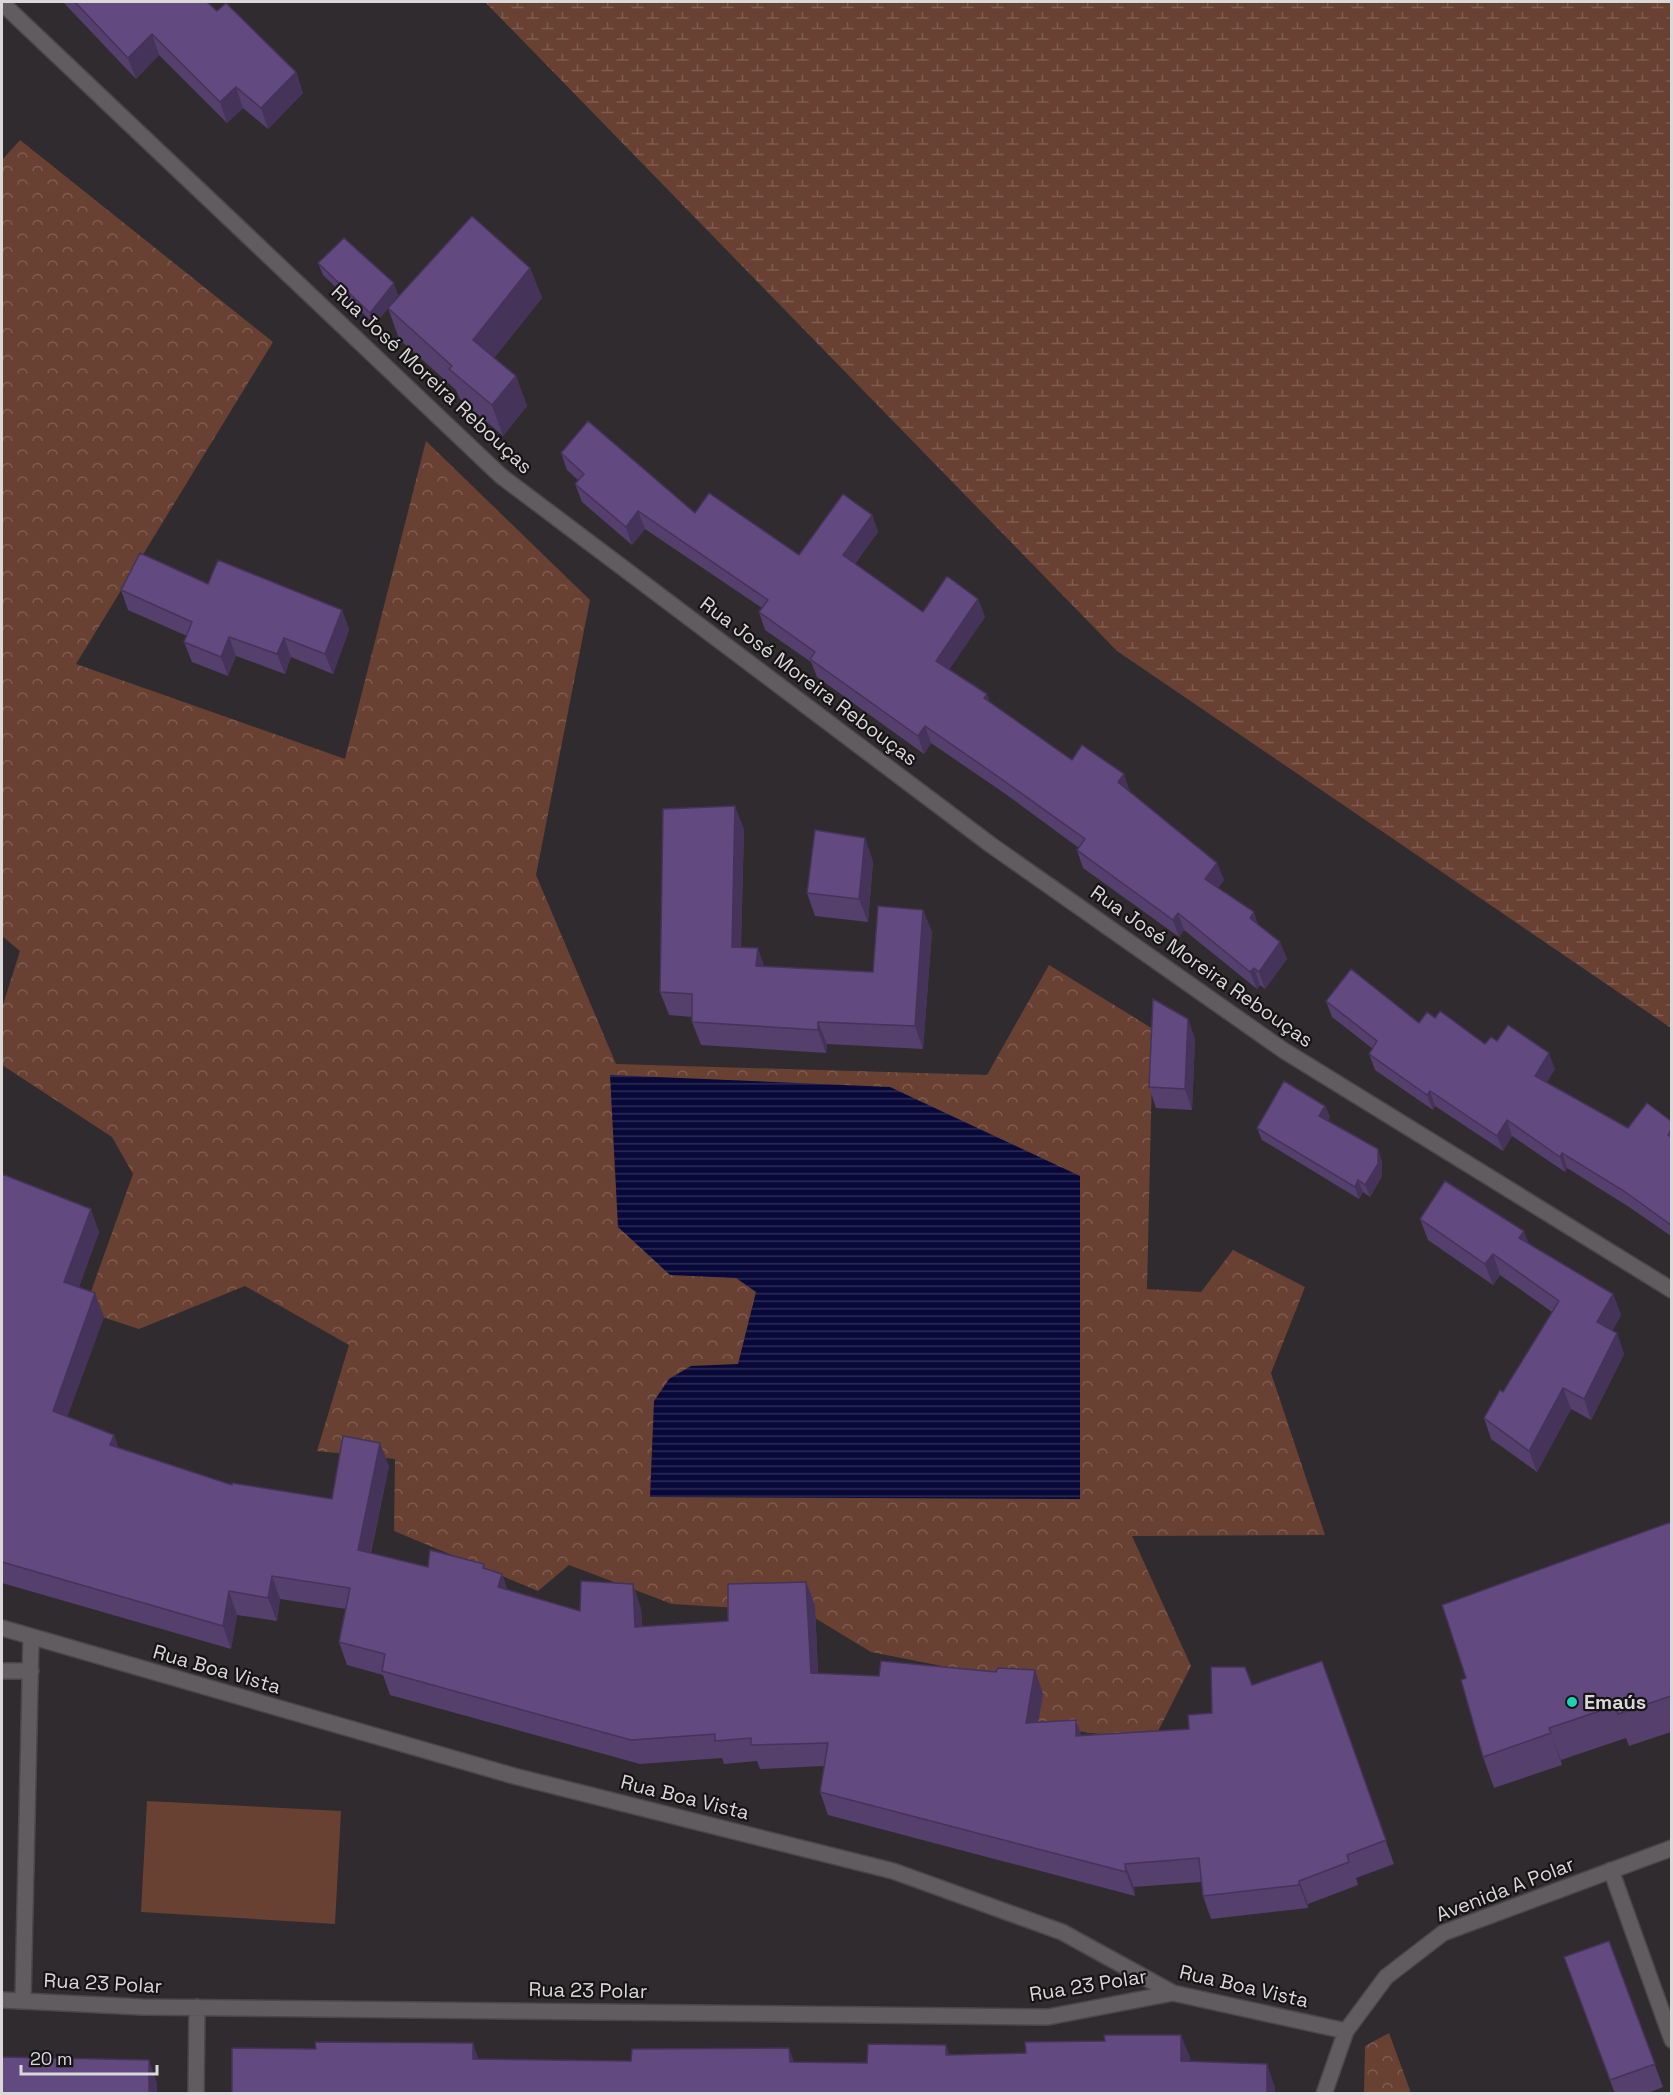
<svg xmlns="http://www.w3.org/2000/svg" width="1673" height="2095" font-family="'Space Grotesk',sans-serif">
	<defs>
		<pattern id="forest-crowns" width="20" height="18" patternUnits="userSpaceOnUse" patternTransform="scale(1.5)"><rect width="20" height="18" fill="#694132"/><path d="M2 6a3 3 0 1 1 6 0M12 15a3 3 0 1 1 6 0" fill="none" stroke="#7e5c4f"/></pattern>
		<pattern id="wetland-marsh" width="20" height="14" patternUnits="userSpaceOnUse" patternTransform="scale(1.5)"><rect width="20" height="14" fill="#694132"/><path d="M1 5h8M5 5V1M11 12h8M15 12V8" fill="none" stroke="#7e5c4f"/></pattern>
		<pattern id="water-rules" width="6" height="5" patternUnits="userSpaceOnUse" patternTransform="scale(1.5)"><rect width="6" height="5" fill="#080939"/><path d="M0 2.5h6" fill="none" stroke="#2b2c55"/></pattern>
	</defs>
	<rect width="100%" height="100%" fill="#302b2e"/>
	<path fill="url(#forest-crowns)" d="M 20,140 L 273,342 L 76,664 L 345,759 L 426,441 L 590,600 L 536,875 L 616,1064 L 987,1075 L 1049,965 L 1153,1029 L 1147,1289 L 1201,1292 L 1233,1250 L 1305,1287 L 1271,1373 L 1325,1535 L 1132,1536 L 1191,1666 L 1153,1741 L 1031,1725 L 942,1666 L 871,1652 L 805,1612 L 672,1604 L 569,1565 L 538,1591 L 394,1531 L 395,1459 L 317,1451 L 349,1345 L 245,1286 L 139,1329 L 84,1311 L 133,1174 L 112,1137 L 2,1065 L 2,1008 L 20,951 L 2,936 L 2,160 Z
		M 1389,2033 L 1411,2093 L 1364,2093 L 1365,2046 Z"/>
	<path fill="url(#wetland-marsh)" d="M 485,2 L 1671,2 L 1671,1028 L 1117,651 Z"/>
	<path fill="#694132" d="M 147,1801 L 341,1811 L 335,1924 L 141,1912 Z"/>
	<path fill="url(#water-rules)" d="M 610,1075 L 890,1087 L 1080,1176 L 1080,1499 L 650,1497 L 654,1401 L 669,1379 L 691,1366 L 738,1364 L 756,1292 L 736,1278 L 670,1275 L 618,1227 Z"/>
	<g fill="none" stroke-linecap="round" stroke-linejoin="round">
		<defs>
			<path id="service" d="M 1611,1870 L 1672,2040"/>
			<path id="minor" d="M 2,3 L 501,476 L 991,845 L 1283,1050 L 1672,1290
				M 2,1628 L 514,1776 L 893,1871 L 1062,1932 L 1173,1993 L 1346,2031
				M 2,1671 L 31,1671
				M 2,2000 L 142,2007 L 1048,2017 L 1173,1993
				M 23,2000 L 31,1637
				M 196,2094 L 197,2007
				M 1324,2094 L 1346,2031 L 1386,1977 L 1443,1933 L 1672,1848"/>
		</defs>
		<use href="#service" stroke="#4a4749" stroke-width="18"/>
		<use href="#minor" stroke="#4a4749" stroke-width="18"/>
		<use href="#service" stroke="#615c5f" stroke-width="15"/>
		<use href="#minor" stroke="#615c5f" stroke-width="15"/>
	</g>
	<path fill="#543f6d" d="M 63,2 L 207,2 L 217,11 L 296,72 L 303,93 L 268,129 L 243,108 L 227,123 L 159,55 L 136,79 Z
		M 318,263 L 398,295 L 375,325 L 323,275 Z
		M 530,268 L 542,298 L 494,358 L 516,376 L 527,406 L 503,436 L 460,399 L 456,390 L 399,339 L 388,308 Z
		M 561,453 L 695,513 L 799,555 L 872,515 L 878,532 L 855,564 L 923,612 L 978,599 L 985,617 L 949,669 L 990,702 L 1072,760 L 1130,792 L 1217,863 L 1224,880 L 1218,888 L 1258,924 L 1280,942 L 1287,959 L 1265,989 L 1260,985 L 1257,989 L 1184,930 L 1179,937 L 1083,868 L 1077,850 L 1079,848 L 1007,795 L 931,743 L 924,754 L 817,677 L 811,662 L 765,630 L 759,612 L 762,608 L 645,529 L 632,545 L 582,502 L 575,484 L 579,481 L 567,470 Z
		M 208,584 L 342,610 L 349,630 L 333,674 L 291,657 L 285,674 L 236,656 L 228,676 L 192,662 L 184,642 L 187,636 L 128,610 L 121,590 Z
		M 744,829 L 741,947 L 764,967 L 873,972 L 923,910 L 932,932 L 923,1049 L 827,1044 L 826,1053 L 701,1045 L 692,1022 L 692,1017 L 669,1015 L 660,992 Z
		M 865,838 L 873,862 L 868,922 L 815,916 L 807,893 Z
		M 1326,1001 L 1419,1023 L 1435,1018 L 1485,1044 L 1497,1041 L 1555,1069 L 1546,1082 L 1628,1128 L 1671,1121 L 1671,1236 L 1629,1207 L 1567,1168 L 1565,1172 L 1512,1136 L 1503,1151 L 1435,1106 L 1433,1110 L 1375,1070 L 1369,1054 L 1373,1049 L 1332,1017 Z
		M 1188,1019 L 1195,1040 L 1192,1110 L 1156,1108 L 1149,1087 Z
		M 1325,1106 L 1330,1117 L 1328,1121 L 1382,1161 L 1382,1176 L 1370,1197 L 1363,1192 L 1359,1199 L 1262,1140 L 1257,1128 Z
		M 2,1174 L 99,1232 L 79,1287 L 104,1317 L 67,1417 L 114,1435 L 118,1447 L 232,1485 L 332,1499 L 389,1466 L 371,1553 L 428,1567 L 484,1564 L 486,1569 L 502,1574 L 507,1589 L 580,1611 L 641,1608 L 642,1627 L 728,1621 L 806,1582 L 815,1605 L 818,1673 L 1043,1694 L 1038,1722 L 1076,1720 L 1081,1735 L 1189,1729 L 1252,1685 L 1322,1661 L 1394,1864 L 1356,1878 L 1358,1885 L 1308,1904 L 1308,1908 L 1211,1919 L 1203,1896 L 1201,1882 L 1134,1887 L 1135,1896 L 828,1815 L 820,1792 L 824,1766 L 760,1769 L 757,1761 L 724,1764 L 722,1758 L 640,1764 L 390,1695 L 383,1675 L 347,1665 L 339,1642 L 346,1609 L 280,1599 L 277,1621 L 237,1615 L 231,1649 L 2,1583 Z
		M 1420,1219 L 1528,1244 L 1613,1294 L 1621,1315 L 1612,1331 L 1617,1333 L 1624,1354 L 1591,1420 L 1571,1409 L 1537,1472 L 1491,1439 L 1484,1418 L 1503,1392 L 1552,1312 L 1500,1275 L 1493,1285 L 1428,1240 Z
		M 1671,1522 L 1671,1732 L 1629,1746 L 1626,1738 L 1561,1760 L 1562,1765 L 1494,1788 L 1483,1757 L 1466,1678 Z
		M 1609,1941 L 1663,2087 L 1646,2094 L 1615,2094 L 1564,1957 Z"/>
	<path fill="#453359" d="M 152,34 L 159,55 L 136,79 L 128,58 Z
		M 296,72 L 303,93 L 268,129 L 261,108 Z
		M 236,87 L 243,108 L 227,123 L 220,102 Z
		M 530,268 L 542,298 L 484,370 L 473,340 Z
		M 394,283 L 398,295 L 375,325 L 370,313 Z
		M 516,376 L 527,406 L 503,436 L 492,405 Z
		M 638,511 L 645,529 L 632,545 L 626,527 Z
		M 872,515 L 878,532 L 849,572 L 843,555 Z
		M 978,599 L 985,617 L 943,679 L 936,661 Z
		M 342,610 L 349,630 L 333,674 L 325,654 Z
		M 229,637 L 236,656 L 228,676 L 221,657 Z
		M 284,638 L 291,657 L 285,674 L 277,654 Z
		M 987,694 L 993,711 L 984,698 Z
		M 925,726 L 931,743 L 924,754 L 918,736 Z
		M 1124,774 L 1130,792 L 1118,782 Z
		M 735,806 L 744,829 L 740,970 L 732,947 Z
		M 865,838 L 873,862 L 868,922 L 859,899 Z
		M 1217,863 L 1224,880 L 1211,896 L 1205,879 Z
		M 923,910 L 932,932 L 923,1049 L 915,1026 Z
		M 1254,912 L 1260,930 L 1250,918 Z
		M 1178,913 L 1184,930 L 1179,937 L 1173,920 Z
		M 1280,942 L 1287,959 L 1265,989 L 1259,972 Z
		M 758,948 L 766,971 L 756,966 Z
		M 1254,968 L 1260,985 L 1257,989 L 1250,972 Z
		M 1188,1019 L 1195,1040 L 1192,1110 L 1185,1089 Z
		M 818,1022 L 827,1044 L 826,1053 L 818,1030 Z
		M 1549,1053 L 1555,1069 L 1541,1092 L 1535,1076 Z
		M 1430,1091 L 1435,1106 L 1433,1110 L 1427,1095 Z
		M 1325,1106 L 1330,1117 L 1323,1128 L 1319,1116 Z
		M 1507,1120 L 1512,1136 L 1503,1151 L 1497,1136 Z
		M 1378,1149 L 1382,1161 L 1382,1176 L 1370,1197 L 1365,1185 Z
		M 1562,1153 L 1567,1168 L 1565,1172 L 1560,1157 Z
		M 1358,1180 L 1363,1192 L 1359,1199 L 1355,1187 Z
		M 91,1209 L 99,1232 L 72,1305 L 64,1282 Z
		M 1524,1231 L 1532,1252 L 1519,1238 Z
		M 1493,1254 L 1500,1275 L 1493,1285 L 1485,1264 Z
		M 95,1293 L 104,1317 L 61,1434 L 53,1411 Z
		M 1613,1294 L 1621,1315 L 1605,1343 L 1597,1322 Z
		M 1617,1333 L 1624,1354 L 1591,1420 L 1584,1399 Z
		M 1563,1388 L 1571,1409 L 1537,1472 L 1529,1451 Z
		M 114,1435 L 122,1458 L 110,1445 Z
		M 380,1443 L 389,1466 L 366,1573 L 358,1550 Z
		M 502,1574 L 510,1597 L 498,1587 Z
		M 272,1576 L 280,1599 L 277,1621 L 268,1598 Z
		M 806,1582 L 815,1605 L 819,1696 L 811,1673 Z
		M 633,1584 L 641,1608 L 644,1651 L 635,1627 Z
		M 229,1591 L 237,1615 L 231,1649 L 223,1626 Z
		M 1035,1670 L 1043,1694 L 1034,1746 L 1026,1723 Z
		M 1076,1720 L 1084,1744 L 1076,1736 Z
		M 1549,1728 L 1561,1760 L 1562,1765 L 1551,1733 Z
		M 1125,1864 L 1134,1887 L 1135,1896 L 1126,1872 Z
		M 1299,1881 L 1308,1904 L 1308,1908 L 1299,1885 Z
		M 1181,2035 L 1190,2057 L 1190,2084 L 1181,2061 Z
		M 473,2043 L 481,2066 L 473,2059 Z
		M 946,2045 L 954,2067 L 946,2055 Z
		M 789,2048 L 797,2070 L 790,2062 Z
		M 149,2060 L 157,2083 L 157,2094 L 149,2094 Z
		M 1267,2064 L 1275,2087 L 1275,2094 L 1267,2094 Z"/>
	<path fill="#62497f" stroke="#453359" stroke-width="1.5" d="M 75,2 L 207,2 L 217,11 L 226,3 L 296,72 L 261,108 L 236,87 L 220,102 L 152,34 L 128,58 Z
		M 472,216 L 530,268 L 473,340 L 516,376 L 492,405 L 449,369 L 452,366 L 388,308 Z
		M 344,238 L 394,283 L 370,313 L 318,263 Z
		M 588,421 L 695,513 L 709,493 L 799,555 L 843,494 L 872,515 L 843,555 L 923,612 L 947,576 L 978,599 L 936,661 L 987,694 L 984,698 L 1072,760 L 1082,745 L 1124,774 L 1118,782 L 1217,863 L 1205,879 L 1254,912 L 1250,918 L 1280,942 L 1259,972 L 1254,968 L 1250,972 L 1178,913 L 1173,920 L 1077,850 L 1085,839 L 1000,778 L 925,726 L 918,736 L 810,659 L 815,652 L 759,612 L 768,600 L 638,511 L 626,527 L 575,484 L 584,474 L 561,453 Z
		M 140,553 L 208,584 L 218,560 L 342,610 L 325,654 L 284,638 L 277,654 L 229,637 L 221,657 L 184,642 L 192,622 L 121,590 Z
		M 735,806 L 732,947 L 758,948 L 756,966 L 873,972 L 878,906 L 923,910 L 915,1026 L 818,1022 L 818,1030 L 692,1022 L 692,994 L 660,992 L 663,809 Z
		M 815,830 L 865,838 L 859,899 L 807,893 Z
		M 1351,969 L 1419,1023 L 1427,1012 L 1435,1018 L 1440,1011 L 1485,1044 L 1491,1037 L 1497,1041 L 1508,1025 L 1549,1053 L 1535,1076 L 1628,1128 L 1647,1103 L 1671,1121 L 1671,1130 L 1668,1135 L 1671,1137 L 1671,1225 L 1624,1191 L 1562,1153 L 1560,1157 L 1507,1120 L 1497,1136 L 1430,1091 L 1427,1095 L 1369,1054 L 1377,1041 L 1326,1001 Z
		M 1153,999 L 1188,1019 L 1185,1089 L 1149,1087 Z
		M 1284,1081 L 1325,1106 L 1319,1116 L 1378,1149 L 1378,1164 L 1365,1185 L 1358,1180 L 1355,1187 L 1257,1128 Z
		M 2,1174 L 91,1209 L 64,1282 L 95,1293 L 53,1411 L 114,1435 L 110,1445 L 232,1485 L 232,1483 L 332,1499 L 343,1436 L 380,1443 L 358,1550 L 428,1567 L 430,1550 L 484,1564 L 483,1568 L 502,1574 L 498,1587 L 580,1611 L 581,1581 L 633,1584 L 635,1627 L 728,1621 L 728,1584 L 806,1582 L 811,1673 L 879,1676 L 881,1661 L 996,1672 L 998,1668 L 1035,1670 L 1026,1723 L 1076,1720 L 1076,1736 L 1189,1729 L 1188,1715 L 1212,1713 L 1211,1667 L 1245,1667 L 1252,1685 L 1322,1661 L 1386,1840 L 1347,1855 L 1349,1862 L 1299,1881 L 1299,1885 L 1203,1896 L 1199,1858 L 1125,1864 L 1126,1872 L 820,1792 L 828,1743 L 751,1745 L 751,1738 L 715,1741 L 715,1734 L 631,1740 L 382,1671 L 385,1654 L 339,1642 L 350,1588 L 272,1576 L 268,1598 L 229,1591 L 223,1626 L 2,1562 Z
		M 1445,1181 L 1524,1231 L 1519,1238 L 1613,1294 L 1597,1322 L 1617,1333 L 1584,1399 L 1563,1388 L 1529,1451 L 1484,1418 L 1500,1390 L 1503,1392 L 1559,1301 L 1493,1254 L 1485,1264 L 1420,1219 Z
		M 1671,1522 L 1671,1696 L 1618,1714 L 1615,1706 L 1549,1728 L 1551,1733 L 1483,1757 L 1461,1680 L 1466,1678 L 1442,1605 Z
		M 1609,1941 L 1655,2064 L 1610,2080 L 1564,1957 Z
		M 1104,2035 L 1181,2035 L 1181,2061 L 1267,2064 L 1267,2094 L 232,2094 L 232,2048 L 316,2049 L 315,2042 L 473,2043 L 473,2059 L 631,2061 L 632,2049 L 789,2048 L 790,2062 L 867,2063 L 868,2044 L 946,2045 L 946,2055 L 1026,2053 L 1025,2042 L 1105,2041 Z
		M 2,2057 L 149,2060 L 149,2094 L 2,2094 Z"/>
	<circle fill="#1ad5b2" stroke="#171416" stroke-width="2" cx="1572" cy="1702" r="6"/>
	<g text-anchor="middle" stroke-width="4.5" stroke-linejoin="round" paint-order="stroke">
		<g font-size="20" fill="#dad8d9" stroke="#171416">
			<text transform="translate(432 379) rotate(43)" y="7">Rua José Moreira Rebouças</text>
			<text transform="translate(809 681) rotate(37)" y="7">Rua José Moreira Rebouças</text>
			<text transform="translate(1202 966) rotate(35)" y="7">Rua José Moreira Rebouças</text>
			<text transform="translate(217 1669) rotate(16)" y="7">Rua Boa Vista</text>
			<text transform="translate(685 1797) rotate(14)" y="7">Rua Boa Vista</text>
			<text transform="translate(1505 1889) rotate(-21)" y="7">Avenida A Polar</text>
			<text transform="translate(103 1983) rotate(3)" y="7">Rua 23 Polar</text>
			<text transform="translate(1088 1985) rotate(-9)" y="7">Rua 23 Polar</text>
			<text transform="translate(1244 1986) rotate(13)" y="7">Rua Boa Vista</text>
			<text transform="translate(588 1990) rotate(1)" y="7">Rua 23 Polar</text>
		</g>
		<g font-size="20" font-weight="bold" fill="#dad8d9" stroke="#171416" text-anchor="start">
			<text x="1584" y="1709">Emaús</text>
		</g>
	</g>
	<rect width="1673" height="2095" fill="none" stroke="#dad8d9" stroke-width="6"/>
	<path d="M21 2065v9h136v-9" fill="none" stroke="#dad8d9" stroke-width="3"/>
	<text x="30" y="2065" font-size="18" fill="#dad8d9" stroke="#171416" stroke-width="4.5" paint-order="stroke">20 m</text>
</svg>
